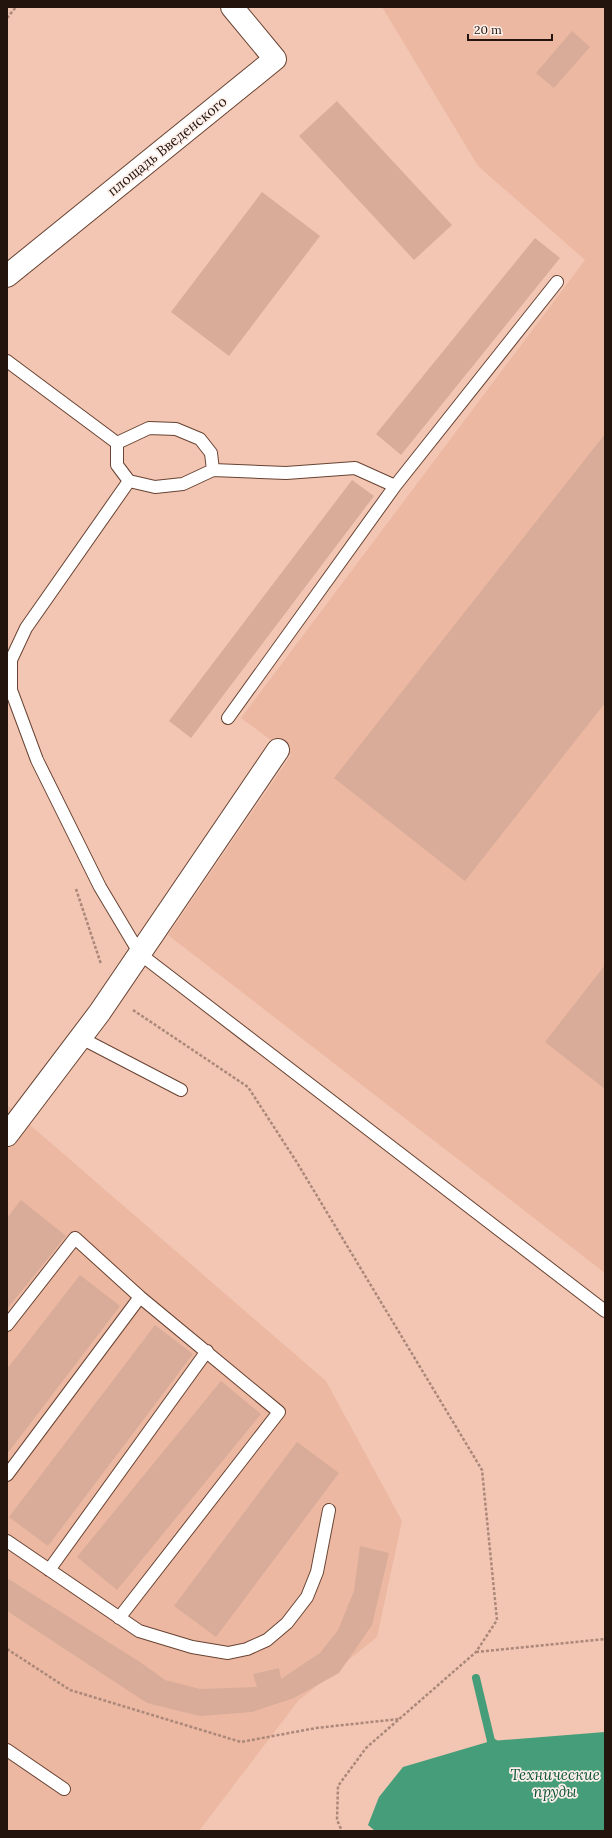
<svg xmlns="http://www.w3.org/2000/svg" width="612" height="1838" font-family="Lora,serif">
	<rect width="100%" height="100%" fill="#f3c6b3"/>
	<path fill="#ecb8a2" d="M 382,7 L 605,7 L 605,1273 L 168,935 L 291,755 L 241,718 L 585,260 L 478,166 Z
		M 7,1105 L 326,1381 L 402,1521 L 377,1637 L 298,1701 L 199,1831 L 7,1831 Z"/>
	<path fill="#469d79" d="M 605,1732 L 605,1831 L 375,1831 L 368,1825 L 379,1797 L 403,1767 L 491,1741 Z"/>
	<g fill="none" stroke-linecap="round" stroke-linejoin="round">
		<path stroke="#469d79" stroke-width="8" d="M 476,1678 L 491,1741 L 499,1747"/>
	</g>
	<path fill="#d8ac99" d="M 572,31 L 590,47 L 554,88 L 536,73 Z
		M 337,101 L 452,225 L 414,260 L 299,136 Z
		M 262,192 L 320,236 L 229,356 L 171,312 Z
		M 535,238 L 560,258 L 401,455 L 376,434 Z
		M 605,434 L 605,703 L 465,881 L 334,778 Z
		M 352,480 L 374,496 L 191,738 L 169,721 Z
		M 605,965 L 605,1089 L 545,1042 Z
		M 21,1200 L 66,1236 L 7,1309 L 7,1218 Z
		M 80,1275 L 120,1306 L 7,1454 L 7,1369 Z
		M 155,1325 L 193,1354 L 48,1546 L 9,1517 Z
		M 221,1381 L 261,1414 L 117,1590 L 77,1557 Z
		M 297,1442 L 339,1473 L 216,1637 L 174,1606 Z
		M 360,1546 L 389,1553 L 372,1625 L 339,1673 L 294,1698 L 252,1712 L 200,1716 L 147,1703 L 7,1611 L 7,1578 L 140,1662 L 165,1680 L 200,1689 L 257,1687 L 253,1674 L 279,1668 L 281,1679 L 320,1653 L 338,1630 L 354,1591 Z"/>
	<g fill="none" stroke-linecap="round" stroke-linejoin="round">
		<defs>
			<path id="lane" d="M 7,361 L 117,443
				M 117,443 L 117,465 L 129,481 L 155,487 L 183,484 L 213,470 L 286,473 L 355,468 L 395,486 L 557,282
				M 117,443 L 149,428 L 176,429 L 200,439 L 211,453 L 213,470
				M 129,481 L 26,628 L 11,660 L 11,690 L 37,760 L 100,887 L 140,954 L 605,1311
				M 228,718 L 395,486
				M 81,1038 L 181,1090
				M 7,1325 L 75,1238 L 140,1297 L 279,1412 L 119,1618
				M 7,1475 L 140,1297
				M 7,1541 L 139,1631 L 192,1647 L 228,1653 L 247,1649 L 267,1640 L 287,1623 L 307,1597 L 317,1572 L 329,1510
				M 49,1570 L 207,1351
				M 7,1750 L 64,1789"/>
			<path id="street" d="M 7,276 L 275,59 L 232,7
				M 7,1135 L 100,1012 L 278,750"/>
		</defs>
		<use href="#lane" stroke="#684333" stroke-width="14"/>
		<use href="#street" stroke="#684333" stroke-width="24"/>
		<path stroke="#ab887a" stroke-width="2.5" stroke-dasharray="3 2" stroke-linecap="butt" d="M 7,18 L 16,7
			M 76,889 L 101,964
			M 133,1010 L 248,1087 L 296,1161 L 482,1470 L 497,1620 L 476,1652 L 366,1748 L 338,1786 L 337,1820 L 342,1831
			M 7,1649 L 70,1690 L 241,1742 L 316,1728 L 399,1719
			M 476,1652 L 605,1639"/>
		<use href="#lane" stroke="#fff" stroke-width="12"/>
		<use href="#street" stroke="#fff" stroke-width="22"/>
	</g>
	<g text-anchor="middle" stroke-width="3.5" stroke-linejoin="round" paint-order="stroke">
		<g font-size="14" fill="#24140e" stroke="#fdefe9">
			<text transform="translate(167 146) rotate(-39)" y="5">площадь Введенского</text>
		</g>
		<g font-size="15" font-style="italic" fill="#0c533a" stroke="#fdefe9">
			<text x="555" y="1780">Технические<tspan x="555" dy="17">пруды</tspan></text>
		</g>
	</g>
	<rect width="612" height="1838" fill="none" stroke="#24140e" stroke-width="16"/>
	<path d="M468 34v6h84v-6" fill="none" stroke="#24140e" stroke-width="2"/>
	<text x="474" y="34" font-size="12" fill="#24140e" stroke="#fdefe9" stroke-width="3" paint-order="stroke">20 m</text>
</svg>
